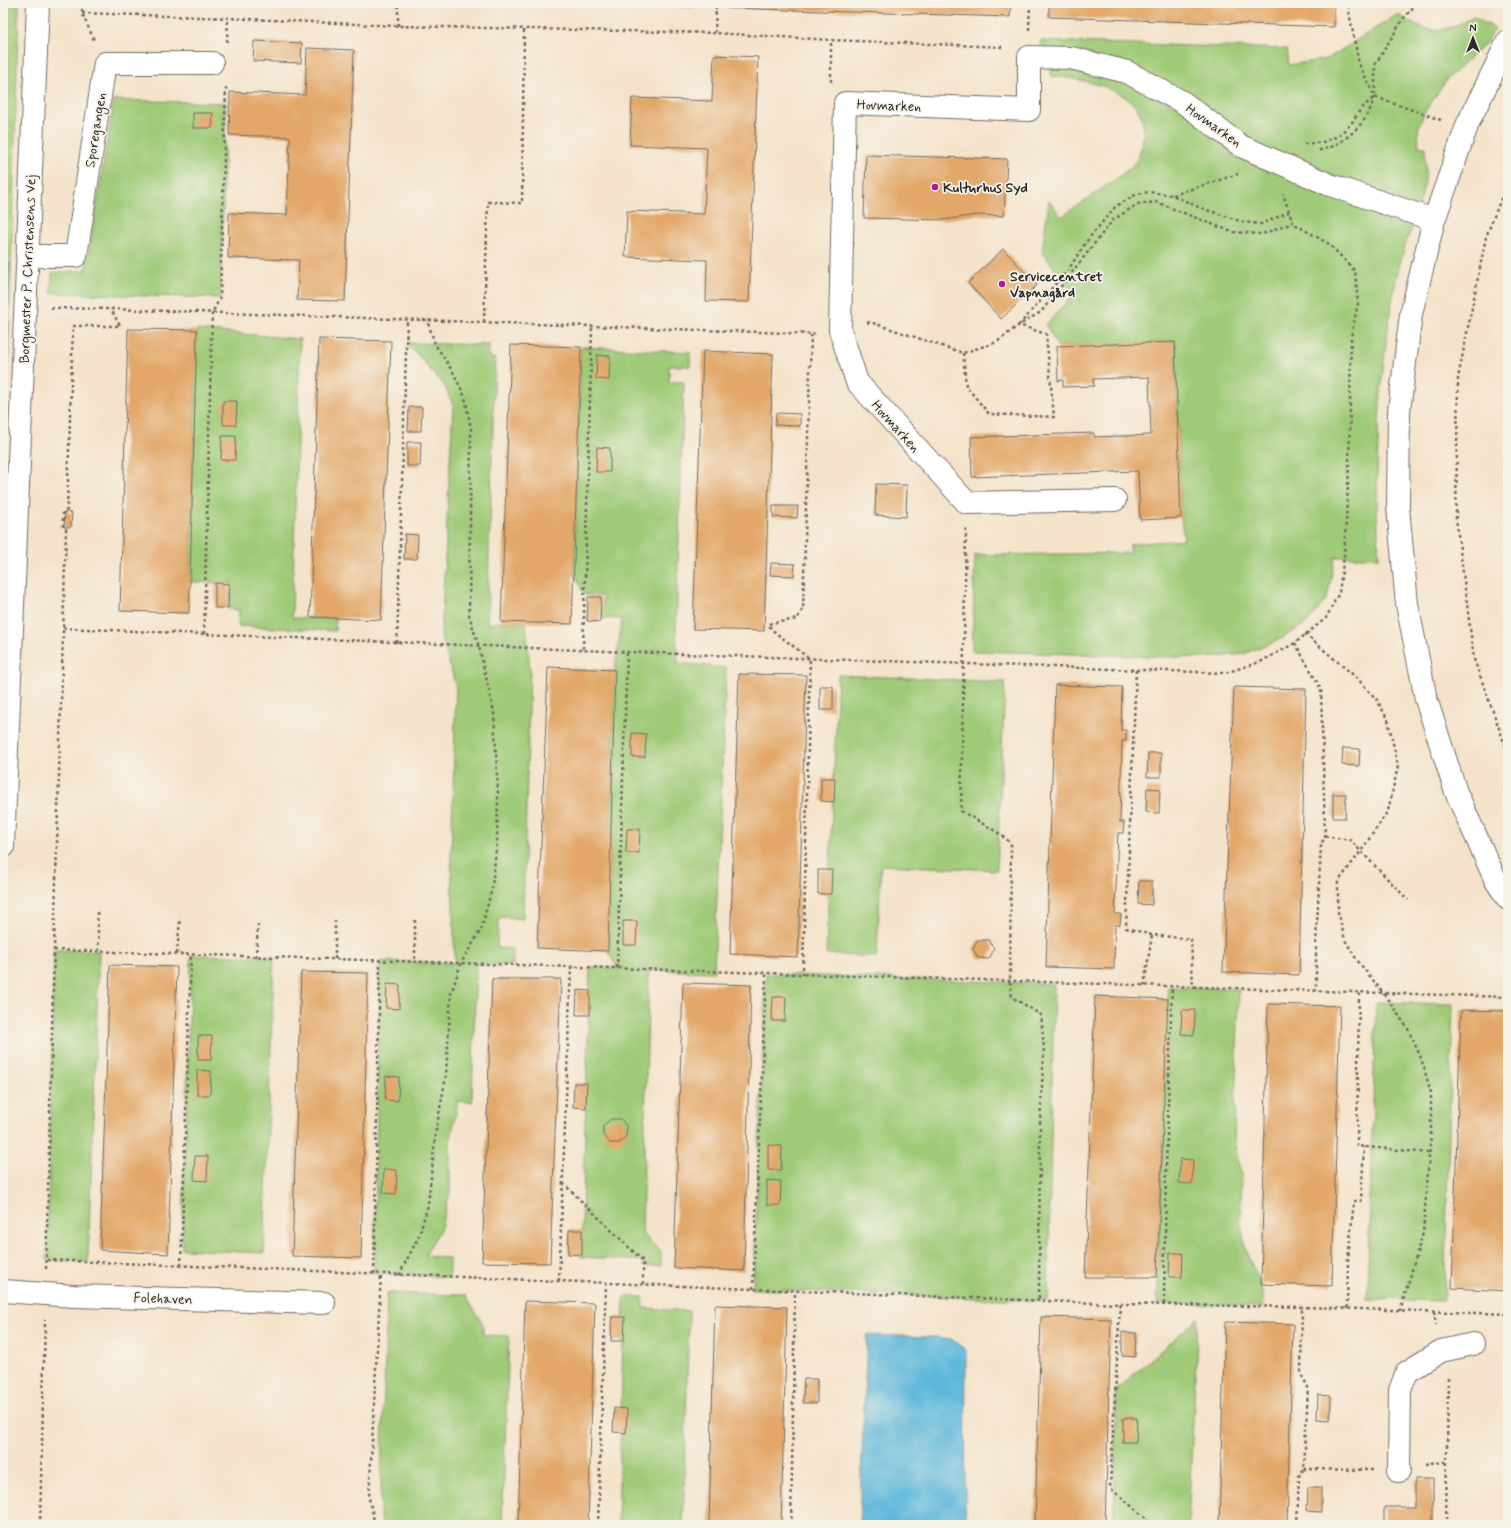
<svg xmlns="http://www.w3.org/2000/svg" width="1511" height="1528" font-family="Mynerve,sans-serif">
	<rect width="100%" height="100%" fill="#f7f3e8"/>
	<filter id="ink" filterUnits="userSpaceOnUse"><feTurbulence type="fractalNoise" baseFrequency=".025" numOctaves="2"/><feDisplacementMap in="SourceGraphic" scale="8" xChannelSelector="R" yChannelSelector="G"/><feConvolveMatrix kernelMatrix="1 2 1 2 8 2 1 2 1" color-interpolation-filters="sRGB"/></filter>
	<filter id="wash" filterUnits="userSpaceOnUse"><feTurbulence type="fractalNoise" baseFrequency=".012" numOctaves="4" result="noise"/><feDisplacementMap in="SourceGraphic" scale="16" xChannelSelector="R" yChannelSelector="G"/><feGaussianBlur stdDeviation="0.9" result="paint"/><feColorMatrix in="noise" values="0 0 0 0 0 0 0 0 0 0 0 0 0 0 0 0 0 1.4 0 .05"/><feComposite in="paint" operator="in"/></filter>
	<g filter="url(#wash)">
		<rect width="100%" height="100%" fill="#f4e3ca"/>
		<path fill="#9fca77" stroke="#657a51" d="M 3,3 L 19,3 L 11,264 L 3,264 Z
			M 1398,14 C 1424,35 1444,34 1473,17 L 1495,28 L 1487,42 L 1447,79 L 1424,113 L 1418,130 L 1419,147 L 1426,147 C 1425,159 1427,174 1424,186 C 1416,219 1401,252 1395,285 C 1379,372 1374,468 1379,557 L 1335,557 L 1327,599 L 1307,623 L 1281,639 L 1243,654 L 1205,658 L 972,651 L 975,555 L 1130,553 L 1130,544 L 1184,540 L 1181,518 L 1175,342 L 1057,346 L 1046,325 L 1074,294 L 1042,252 L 1049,200 L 1061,217 C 1077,206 1093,195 1109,184 C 1117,178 1126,172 1133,165 C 1140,158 1142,146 1143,136 C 1150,90 1086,80 1052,76 L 1040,41 L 1287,49 L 1289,65 L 1327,59 Z
			M 114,100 L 226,103 L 220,298 L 51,293 L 52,273 L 86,270 Z
			M 197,330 L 300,339 L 292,618 L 336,618 L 335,631 L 238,626 L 239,610 L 229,609 L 231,583 L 190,582 Z
			M 407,343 L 489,345 L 489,357 L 495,359 L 487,624 L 501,622 L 526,623 L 530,670 L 523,919 L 499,917 L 497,948 L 513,949 L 513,965 L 476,964 L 472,1102 L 458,1101 L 450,1144 L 450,1192 L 441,1228 L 425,1256 L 449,1258 L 449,1277 L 374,1274 L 380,961 L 455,963 L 451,859 L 456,687 L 441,635 L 453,405 L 444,385 Z
			M 581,347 L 690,352 L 690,366 L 669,366 L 669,382 L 684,382 L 676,630 L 678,663 L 726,668 L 714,972 L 649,970 L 642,1233 L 661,1252 L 661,1266 L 643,1266 L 643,1261 L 581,1257 L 590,967 L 617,968 L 608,951 L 615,670 L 622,619 L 602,618 L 603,596 L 584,595 L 574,572 Z
			M 838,675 L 1005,682 L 997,870 L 881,865 L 877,957 L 826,954 Z
			M 54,950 L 99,951 L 88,1262 L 47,1260 Z
			M 191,955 L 274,957 L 264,1253 L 182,1249 Z
			M 766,974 L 1054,984 L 1048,1301 L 753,1289 Z
			M 1168,987 L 1239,989 L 1234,1140 L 1242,1179 L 1240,1221 L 1248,1257 L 1261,1284 L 1264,1306 L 1157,1304 Z
			M 1376,1002 L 1453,1004 L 1444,1301 L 1367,1299 Z
			M 387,1293 L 465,1295 L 483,1324 L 483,1335 L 509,1336 L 502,1525 L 383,1525 L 380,1517 Z
			M 624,1297 L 643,1297 L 644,1308 L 689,1311 L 683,1525 L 618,1525 Z
			M 1198,1318 L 1188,1525 L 1114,1525 L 1116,1390 Z"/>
		<path fill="#7fae68" stroke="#556c4a" d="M 3,264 L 11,264 L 8,360 L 3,361 Z"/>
		<path fill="#5db7da" stroke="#447182" d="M 867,1335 L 935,1337 L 951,1339 L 966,1350 L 965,1525 L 859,1525 Z"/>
		<g id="blocks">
			<path fill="#e2a769" d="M 602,3 L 693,3 L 693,7 L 602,4 Z
				M 728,3 L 1011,3 L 1010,17 L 727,8 Z
				M 1049,3 L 1334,3 L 1334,27 L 1049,17 Z
				M 254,41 L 302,43 L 301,63 L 253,61 Z
				M 307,48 L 354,50 L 345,301 L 297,300 L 299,260 L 228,258 L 229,213 L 287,215 L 290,137 L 229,135 L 230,92 L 305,95 Z
				M 714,55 L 758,57 L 749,302 L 706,301 L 707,260 L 625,257 L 627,211 L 704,214 L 707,148 L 630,145 L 632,98 L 712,101 Z
				M 193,113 L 213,113 L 212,128 L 193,128 Z
				M 866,155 L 1007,159 L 1004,216 L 976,215 L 943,220 L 864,218 Z
				M 1003,249 L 1037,285 L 1001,319 L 968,283 Z
				M 128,329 L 197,330 L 189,613 L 120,611 Z
				M 319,339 L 391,341 L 381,620 L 310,617 Z
				M 1175,342 L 1181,518 L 1140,520 L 1138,471 L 972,477 L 971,437 L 1094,433 L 1094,437 L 1151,435 L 1149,377 L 1093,379 L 1094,386 L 1063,387 L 1063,380 L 1058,381 L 1057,346 Z
				M 511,345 L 581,347 L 572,624 L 501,622 Z
				M 703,351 L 773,354 L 764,631 L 693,629 Z
				M 597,355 L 610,356 L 609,380 L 596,379 Z
				M 223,401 L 237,401 L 236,425 L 223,425 Z
				M 409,407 L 422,407 L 421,431 L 408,431 Z
				M 776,413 L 800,414 L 800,426 L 775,425 Z
				M 222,436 L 236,436 L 235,460 L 221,460 Z
				M 407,442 L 421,442 L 420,466 L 407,466 Z
				M 597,447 L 610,448 L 610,472 L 596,472 Z
				M 876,484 L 907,485 L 906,517 L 875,515 Z
				M 773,506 L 798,506 L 797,518 L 773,517 Z
				M 65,512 L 72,513 L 71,527 L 64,527 Z
				M 405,534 L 418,535 L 417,559 L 404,559 Z
				M 771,563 L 795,564 L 794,576 L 770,575 Z
				M 215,583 L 229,584 L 228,608 L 215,608 Z
				M 588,597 L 601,597 L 600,622 L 587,621 Z
				M 548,667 L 615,670 L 608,951 L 537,948 Z
				M 739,674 L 806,675 L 798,957 L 730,954 Z
				M 1055,685 L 1122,687 L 1121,730 L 1126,730 L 1126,741 L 1122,741 L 1120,822 L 1124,822 L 1123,833 L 1118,833 L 1115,914 L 1121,914 L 1120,925 L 1115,925 L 1114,969 L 1046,967 Z
				M 820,686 L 833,686 L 833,710 L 820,710 Z
				M 1234,687 L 1306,689 L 1299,975 L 1223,972 Z
				M 632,733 L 646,734 L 645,757 L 632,757 Z
				M 1343,748 L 1360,749 L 1359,766 L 1342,765 Z
				M 1148,753 L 1161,753 L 1161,777 L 1147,777 Z
				M 821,778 L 835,778 L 834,802 L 821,801 Z
				M 1147,788 L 1160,789 L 1159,813 L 1146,812 Z
				M 1333,794 L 1346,794 L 1345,818 L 1333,818 Z
				M 627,829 L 640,829 L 639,853 L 626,853 Z
				M 818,870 L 832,870 L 831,894 L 818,894 Z
				M 1139,881 L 1152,881 L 1152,905 L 1138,904 Z
				M 623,921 L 637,921 L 636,945 L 623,945 Z
				M 978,940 L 989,940 L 994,949 L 989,959 L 978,958 L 973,949 Z
				M 110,965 L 177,967 L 168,1254 L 100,1250 Z
				M 301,972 L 368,973 L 361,1258 L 292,1256 Z
				M 492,979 L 561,979 L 550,1263 L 482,1262 Z
				M 683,983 L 751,985 L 744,1271 L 674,1268 Z
				M 387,984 L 400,985 L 399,1009 L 386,1008 Z
				M 577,990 L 590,991 L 590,1015 L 576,1015 Z
				M 1095,996 L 1168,999 L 1157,1277 L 1085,1277 Z
				M 773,997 L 786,997 L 785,1021 L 772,1021 Z
				M 1268,1004 L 1340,1006 L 1332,1286 L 1261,1284 Z
				M 1182,1010 L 1195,1010 L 1194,1035 L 1181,1034 Z
				M 1461,1010 L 1508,1011 L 1508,1291 L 1452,1288 Z
				M 198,1036 L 212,1036 L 211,1060 L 198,1060 Z
				M 197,1070 L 211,1071 L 210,1095 L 197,1095 Z
				M 386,1076 L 399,1077 L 398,1101 L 385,1100 Z
				M 574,1083 L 587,1083 L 586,1108 L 573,1107 Z
				M 611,1119 L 621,1119 L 627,1127 L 626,1136 L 620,1143 L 610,1143 L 603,1135 L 603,1126 Z
				M 768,1145 L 782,1146 L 781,1170 L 768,1170 Z
				M 195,1156 L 208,1156 L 207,1181 L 194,1180 Z
				M 1180,1159 L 1193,1160 L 1192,1184 L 1179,1183 Z
				M 384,1169 L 397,1170 L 396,1194 L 383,1193 Z
				M 767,1180 L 781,1181 L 780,1205 L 767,1205 Z
				M 569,1230 L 582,1230 L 582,1255 L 568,1254 Z
				M 1170,1253 L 1183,1253 L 1182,1277 L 1169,1277 Z
				M 525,1301 L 595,1303 L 588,1525 L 518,1525 Z
				M 715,1305 L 787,1307 L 781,1525 L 709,1525 Z
				M 612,1317 L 625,1317 L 624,1341 L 611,1341 Z
				M 1041,1317 L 1111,1319 L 1105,1525 L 1035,1525 Z
				M 1225,1322 L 1293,1324 L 1287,1525 L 1219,1525 Z
				M 1122,1332 L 1136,1333 L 1135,1357 L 1122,1356 Z
				M 804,1379 L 817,1379 L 817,1403 L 803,1403 Z
				M 1318,1395 L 1331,1396 L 1330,1420 L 1317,1419 Z
				M 614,1408 L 627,1409 L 626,1433 L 613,1432 Z
				M 1123,1418 L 1137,1418 L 1136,1442 L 1123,1442 Z
				M 1415,1479 L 1433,1479 L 1433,1525 L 1384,1525 L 1384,1507 L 1415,1507 Z
				M 1308,1487 L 1321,1487 L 1321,1512 L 1307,1511 Z"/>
		</g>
	</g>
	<g filter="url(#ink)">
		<use href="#blocks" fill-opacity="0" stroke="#716b63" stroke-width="1"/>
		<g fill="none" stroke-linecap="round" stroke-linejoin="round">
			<defs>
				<path id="minor" d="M 1508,41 L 1468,123 L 1434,220 L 1411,314 L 1399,411 L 1398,507 L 1407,604 L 1426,699 L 1456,792 L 1496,881 L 1508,899
					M 27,256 L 76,256 L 105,63 L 212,63
					M 1115,500 L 967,503 L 857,382 L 840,330 L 845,103 L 1029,110 L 1029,57 L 1071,58 L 1127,72 L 1184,103 L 1241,146 L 1330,185 L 1434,220
					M 3,847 L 38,3
					M 3,1291 L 74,1296 L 324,1303
					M 1399,1471 L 1400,1390 L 1407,1372 L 1441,1351 L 1473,1344"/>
			</defs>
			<use href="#minor" stroke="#716b63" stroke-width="24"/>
			<path stroke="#716b63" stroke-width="2.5" stroke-dasharray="3 3" stroke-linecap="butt" d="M 82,3 L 82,13 L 94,40
				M 1417,3 L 1403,19 L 1375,65 L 1375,97 L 1441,120
				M 82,13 L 228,18 L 398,26 L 715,33 L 831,40 L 1005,47
				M 398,26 L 398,3
				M 1029,30 L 1030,3
				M 715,33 L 716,3
				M 227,42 L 228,18
				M 831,82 L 831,40
				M 1304,144 L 1323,142 L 1338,136 L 1351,124 L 1360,110 L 1373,98
				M 1319,150 C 1336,149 1357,131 1366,117 C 1370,111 1372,103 1375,97 L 1359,64 L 1349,12 L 1349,3
				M 1508,181 L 1486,237 L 1458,378 L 1456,518 L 1474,659 L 1508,753
				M 1173,195 L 1238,174
				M 51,308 L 111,309 L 815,334
				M 484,322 L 488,202 L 522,203 L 524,30
				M 867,323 L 870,322 L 963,353 L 997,342 L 1019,325 L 1041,312 L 1113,220 L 1138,204 L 1156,202 L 1232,232 L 1262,234 L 1293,223
				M 963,353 L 966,386 L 989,414 L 1054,417 L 1046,334 L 1019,325 L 1068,270 L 1089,238 L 1116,206 L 1137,194 L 1149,192 L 1172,195 L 1201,208 L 1243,222 L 1261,224 L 1289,212
				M 966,529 L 961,811 L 997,832 L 1011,843 L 1010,982 L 1012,997 L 1041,1015 L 1044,1048 L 1040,1124 L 1039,1300
				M 63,628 L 627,652 L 1225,673 L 1260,662 L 1295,643 L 1326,618 L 1339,593 L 1344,556 L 1349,467 L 1351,337 L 1358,303 L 1355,271 L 1329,244 L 1293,223 L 1283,194
				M 204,634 L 212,313 L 220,298 L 226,85
				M 1305,634 L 1357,678 L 1377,700 L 1388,720 L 1398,766 L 1388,811 L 1361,851 L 1338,882 L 1338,912 L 1345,940 L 1357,960 L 1384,994 L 1408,1029 L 1421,1058 L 1431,1093 L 1431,1134 L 1423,1233 L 1400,1311
				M 397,643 L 407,320
				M 1295,643 L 1321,689 L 1325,836 L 1321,845 L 1316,943 L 1316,991
				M 583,649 L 592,327
				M 1136,670 L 1126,928 L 1152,935 L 1191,939 L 1193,988
				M 1325,836 L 1350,840 L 1408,900
				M 97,912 L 99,951
				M 415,920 L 415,962
				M 54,950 L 1508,997
				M 177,954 L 180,918
				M 256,957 L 258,924
				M 335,959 L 335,921
				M 617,968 L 627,652
				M 803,975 L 810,659 L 772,630 L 768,624 L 797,619 L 803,609 L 811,335
				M 1144,986 L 1152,935
				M 1359,993 L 1357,1146 L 1429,1153
				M 563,1183 L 643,1261 L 643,1284
				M 47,1260 L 1120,1304 L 1302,1307 L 1508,1314
				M 181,1266 L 191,955
				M 46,1269 L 54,950 L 66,529 L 63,527 L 63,511 L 67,510 L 73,326 L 120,326 L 111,309
				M 374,1274 L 380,961
				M 399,1275 L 419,1236 L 428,1205 L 436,1130 L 446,1076 L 451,994 L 461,963 L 481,930 L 492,888 L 497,840 L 498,795 L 494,712 L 479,647 L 469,615 L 471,429 L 465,397 L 453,372 L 435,344 L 427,320
				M 559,1281 L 571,967
				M 753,1289 L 766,974
				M 1120,1304 L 1110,1488 L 1148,1520 L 1148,1525
				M 1164,1304 L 1166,1169 L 1172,987
				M 1347,1309 L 1348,1259 L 1354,1201 L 1361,1201 L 1364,1147
				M 1434,1312 L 1436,1325
				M 1425,1465 L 1448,1461
				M 1304,1469 L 1373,1470
				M 40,1525 L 45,1320
				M 375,1525 L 369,1498 L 381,1274
				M 598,1525 L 606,1283
				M 791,1525 L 795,1291
				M 1297,1525 L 1299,1476 L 1304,1469 L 1308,1387 L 1301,1374 L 1302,1307
				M 1446,1525 L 1448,1377"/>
			<use href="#minor" stroke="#fff" stroke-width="22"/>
		</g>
	</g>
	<g fill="#b5179e" stroke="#f7f3e8" stroke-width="1.5">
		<circle cx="935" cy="187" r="4"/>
		<circle cx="1002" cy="284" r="4"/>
	</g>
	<g text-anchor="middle" stroke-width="3.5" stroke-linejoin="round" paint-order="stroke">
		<g font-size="14" fill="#2b2b2b" stroke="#f7f3e8">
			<text transform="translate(889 105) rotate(2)" y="5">Hovmarken</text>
			<text transform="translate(1214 125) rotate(35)" y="5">Hovmarken</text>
			<text transform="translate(95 130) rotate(-81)" y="5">Sporegangen</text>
			<text transform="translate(27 269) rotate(-88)" y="5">Borgmester P. Christensens Vej</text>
			<text transform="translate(896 426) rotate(48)" y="5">Hovmarken</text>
			<text transform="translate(163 1298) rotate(2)" y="5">Folehaven</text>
		</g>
		<g font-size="14" font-weight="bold" fill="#2b2b2b" stroke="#f7f3e8" text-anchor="start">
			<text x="943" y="192">Kulturhus Syd</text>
			<text x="1010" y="281">Servicecentret<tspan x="1010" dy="16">Vapnagård</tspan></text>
		</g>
	</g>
	<rect width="1511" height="1528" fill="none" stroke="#f7f3e8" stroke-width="16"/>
	<g transform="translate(1473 38)" stroke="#f7f3e8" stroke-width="3" paint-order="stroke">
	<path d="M0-3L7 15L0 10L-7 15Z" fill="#2b2b2b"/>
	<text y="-6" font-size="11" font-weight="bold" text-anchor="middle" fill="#2b2b2b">N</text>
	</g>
</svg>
